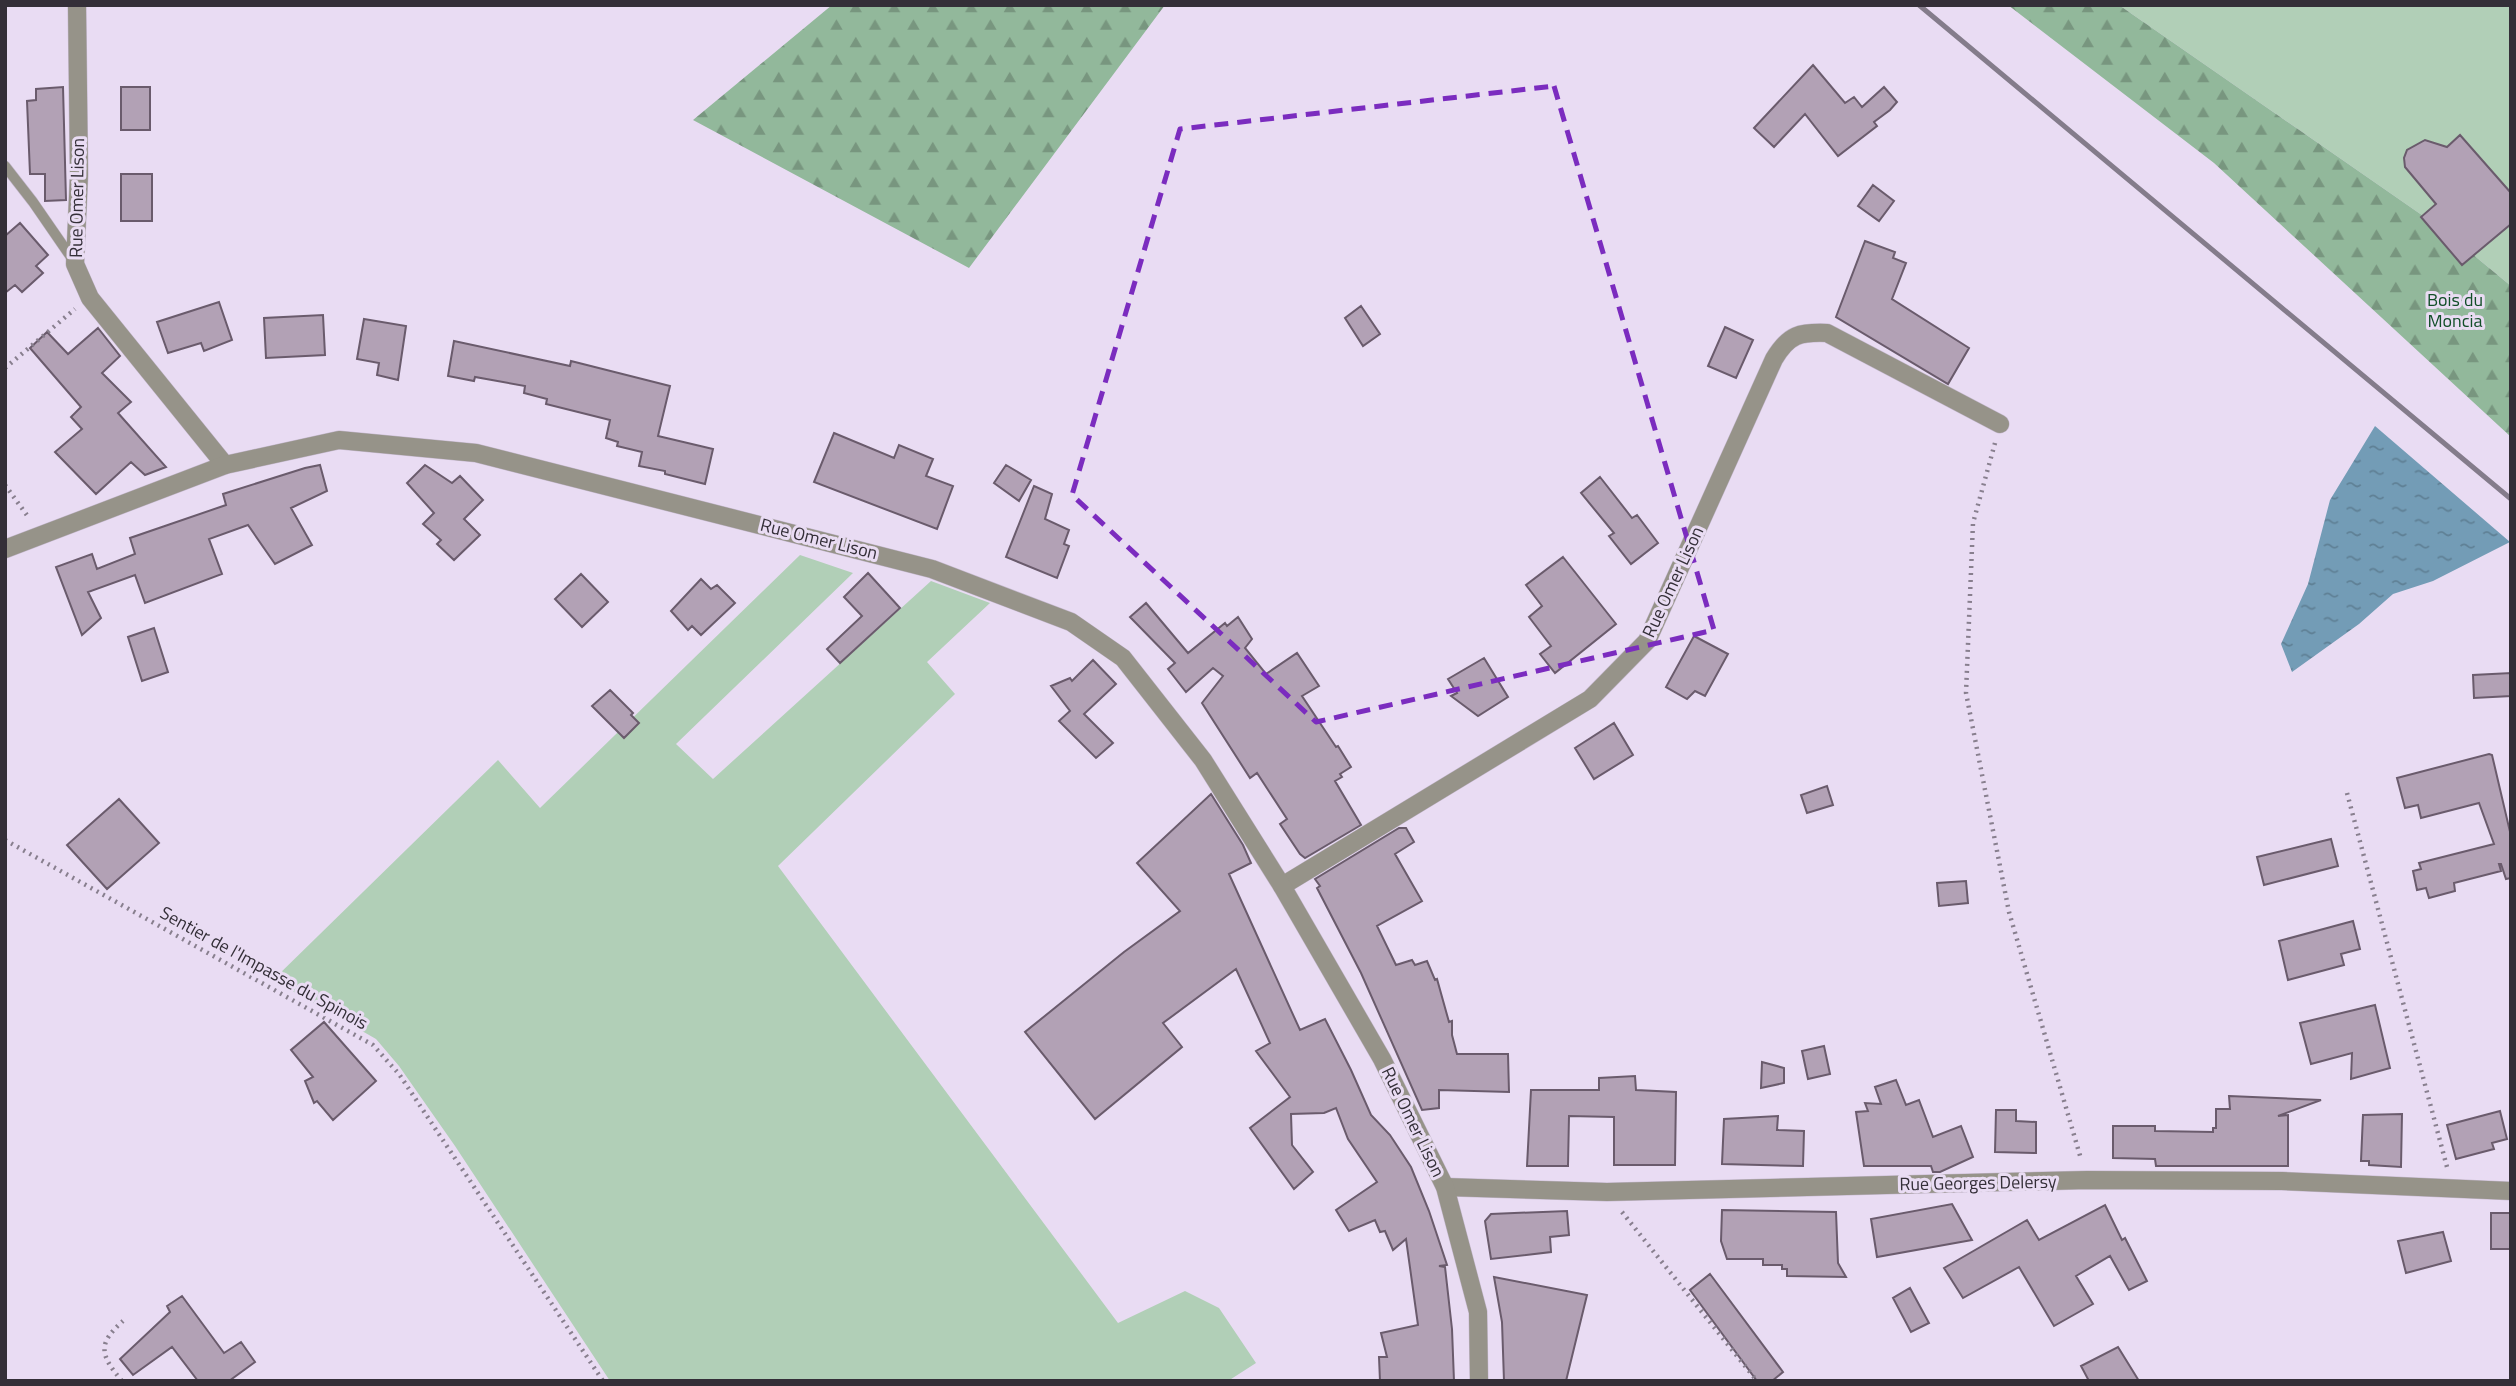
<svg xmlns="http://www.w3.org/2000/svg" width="2516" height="1386" font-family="'Titillium Web',sans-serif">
	<defs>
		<pattern id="forest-firs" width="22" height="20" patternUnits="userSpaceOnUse" patternTransform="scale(1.75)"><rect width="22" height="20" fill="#92b89b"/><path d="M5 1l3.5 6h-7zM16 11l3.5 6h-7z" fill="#78967f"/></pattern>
		<pattern id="water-ripples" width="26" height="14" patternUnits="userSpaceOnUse" patternTransform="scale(1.75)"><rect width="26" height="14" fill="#739cb6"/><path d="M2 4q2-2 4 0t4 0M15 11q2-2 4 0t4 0" fill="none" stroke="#5f8095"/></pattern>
	</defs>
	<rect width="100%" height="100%" fill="#e9dcf3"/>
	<path fill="#b1cfb7" d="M 2119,5 L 2511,5 L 2511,286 L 2442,229 Z
		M 800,555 L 853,573 L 676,744 L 713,779 L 931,581 L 990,603 L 927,662 L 955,694 L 778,866 L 1118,1323 L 1185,1291 L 1219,1308 L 1256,1363 L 1228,1381 L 610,1381 L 455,1146 L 399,1066 L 376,1039 L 273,980 L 498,760 L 540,808 Z"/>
	<path fill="url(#forest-firs)" d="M 832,5 L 1165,5 L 969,268 L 693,120 Z
		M 2008,5 L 2119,5 L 2442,229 L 2511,286 L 2511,437 L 2214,163 Z"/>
	<path fill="url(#water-ripples)" d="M 2375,426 L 2510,542 L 2433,581 L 2393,594 L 2359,624 L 2292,672 L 2281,644 L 2308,584 L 2330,500 Z"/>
	<path fill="#b2a1b5" stroke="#6a5b6c" stroke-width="2" d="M 1813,65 L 1845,103 L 1854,97 L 1862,107 L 1884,87 L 1897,102 L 1890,110 L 1874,122 L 1877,126 L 1838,156 L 1805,114 L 1774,147 L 1754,128 Z
		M 63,87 L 66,200 L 45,201 L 45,174 L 30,174 L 27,101 L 36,100 L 36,89 Z
		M 121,87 L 150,87 L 150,130 L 121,130 Z
		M 2460,135 L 2511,193 L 2511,224 L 2462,265 L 2421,217 L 2436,204 L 2405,167 L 2404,158 L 2407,150 L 2425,140 L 2447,147 Z
		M 121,174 L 152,174 L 152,221 L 121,221 Z
		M 1873,185 L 1894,201 L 1879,221 L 1858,206 Z
		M 20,223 L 48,255 L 36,266 L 43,273 L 22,292 L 15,285 L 5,293 L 5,236 Z
		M 1865,241 L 1895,252 L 1893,258 L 1906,263 L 1892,299 L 1969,348 L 1948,384 L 1836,317 Z
		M 219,302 L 232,340 L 204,351 L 201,343 L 168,353 L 157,322 Z
		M 1361,306 L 1380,334 L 1363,346 L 1345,318 Z
		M 323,315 L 325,355 L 266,358 L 264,318 Z
		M 364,319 L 406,326 L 398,380 L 377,375 L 379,363 L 357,359 Z
		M 1725,327 L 1753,340 L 1736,378 L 1708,366 Z
		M 98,328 L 120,356 L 102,373 L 131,402 L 118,413 L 166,467 L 145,475 L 131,462 L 96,494 L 55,452 L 82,429 L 71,417 L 81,407 L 30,348 L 47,332 L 68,354 Z
		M 454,341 L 570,366 L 571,361 L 670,386 L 658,436 L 713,449 L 705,484 L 665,474 L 665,471 L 639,466 L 642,452 L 617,446 L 618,442 L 606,438 L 610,420 L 546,404 L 547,399 L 524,393 L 525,386 L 475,377 L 474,381 L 448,376 Z
		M 834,433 L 894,458 L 899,445 L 933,459 L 926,476 L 953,486 L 937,529 L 814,482 Z
		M 320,465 L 327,491 L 291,508 L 312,545 L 275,564 L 248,525 L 209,539 L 222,574 L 145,603 L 135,575 L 88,592 L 101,618 L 82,635 L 56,567 L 92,554 L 97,569 L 135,554 L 130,538 L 226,505 L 223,494 L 305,468 Z
		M 425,465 L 452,483 L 460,476 L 483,500 L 464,519 L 480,535 L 454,560 L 437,544 L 441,540 L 423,524 L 434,513 L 407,483 Z
		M 1006,465 L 1031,480 L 1019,501 L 994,483 Z
		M 1600,477 L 1632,518 L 1637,515 L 1658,543 L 1631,564 L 1609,536 L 1614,533 L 1581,493 Z
		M 1034,486 L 1052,494 L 1045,519 L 1069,530 L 1064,544 L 1069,546 L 1057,578 L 1006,557 Z
		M 1563,557 L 1616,624 L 1555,673 L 1540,654 L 1551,646 L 1529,617 L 1542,606 L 1526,585 Z
		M 868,573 L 900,608 L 840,663 L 827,649 L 862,616 L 844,597 Z
		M 581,574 L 608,602 L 582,627 L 555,599 Z
		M 701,579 L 711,589 L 717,585 L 735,603 L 701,635 L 692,626 L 688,630 L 671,611 Z
		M 1146,603 L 1188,653 L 1225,623 L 1227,626 L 1238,617 L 1252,639 L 1245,648 L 1266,674 L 1297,653 L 1319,686 L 1302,696 L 1336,747 L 1338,746 L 1351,767 L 1340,774 L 1342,777 L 1335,781 L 1361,825 L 1305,858 L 1300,854 L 1280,824 L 1287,819 L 1257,773 L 1250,778 L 1202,703 L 1223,676 L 1213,668 L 1186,692 L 1168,669 L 1175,663 L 1130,617 Z
		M 154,628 L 168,672 L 142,681 L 128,637 Z
		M 1694,636 L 1728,654 L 1705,696 L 1695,691 L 1687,699 L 1666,687 Z
		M 1484,658 L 1508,697 L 1478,716 L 1451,696 L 1457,693 L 1448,679 Z
		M 1093,660 L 1116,684 L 1084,714 L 1113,743 L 1096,758 L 1059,721 L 1070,711 L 1051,686 L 1070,678 L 1072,681 Z
		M 2511,673 L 2511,696 L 2474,698 L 2473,675 Z
		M 610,690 L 633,713 L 631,715 L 639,723 L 624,738 L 592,706 Z
		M 1614,723 L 1633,755 L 1594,779 L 1575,748 Z
		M 2489,754 L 2492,755 L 2511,836 L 2511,878 L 2506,879 L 2501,864 L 2499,864 L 2501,871 L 2454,883 L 2455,891 L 2429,898 L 2426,888 L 2417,890 L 2413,871 L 2421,869 L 2419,863 L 2494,844 L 2479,803 L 2421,818 L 2418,805 L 2405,808 L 2397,778 Z
		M 1827,786 L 1833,805 L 1807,813 L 1801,795 Z
		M 1211,794 L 1243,845 L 1251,863 L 1229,874 L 1300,1030 L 1325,1019 L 1351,1070 L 1371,1115 L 1390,1135 L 1411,1167 L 1429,1211 L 1447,1265 L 1439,1266 L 1445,1267 L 1452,1329 L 1454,1381 L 1380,1381 L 1379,1357 L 1387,1357 L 1381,1333 L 1418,1325 L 1406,1239 L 1393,1250 L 1385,1231 L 1380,1232 L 1375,1220 L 1349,1231 L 1336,1210 L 1377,1182 L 1348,1139 L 1336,1108 L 1324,1113 L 1291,1114 L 1292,1145 L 1313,1172 L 1294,1189 L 1250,1128 L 1290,1097 L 1256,1051 L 1270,1043 L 1236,969 L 1163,1023 L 1182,1047 L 1095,1119 L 1025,1032 L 1124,952 L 1180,911 L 1137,863 Z
		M 119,799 L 159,843 L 107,889 L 67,845 Z
		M 1399,828 L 1406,828 L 1414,842 L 1395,854 L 1422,901 L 1377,926 L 1396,965 L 1412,960 L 1415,965 L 1427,961 L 1435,980 L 1437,979 L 1449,1022 L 1452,1021 L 1452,1035 L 1457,1054 L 1508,1054 L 1509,1092 L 1439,1090 L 1439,1108 L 1422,1110 L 1361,973 L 1317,888 L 1320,886 L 1315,879 Z
		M 2331,839 L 2338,866 L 2264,885 L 2257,857 Z
		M 1966,881 L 1968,903 L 1939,906 L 1937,883 Z
		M 2353,921 L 2360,949 L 2341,954 L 2344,965 L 2288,980 L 2279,941 Z
		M 2375,1005 L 2390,1068 L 2351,1079 L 2352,1053 L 2311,1064 L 2300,1023 Z
		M 324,1022 L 376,1081 L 333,1120 L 317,1101 L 314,1103 L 305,1081 L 313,1077 L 291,1050 Z
		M 1824,1046 L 1830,1074 L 1808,1079 L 1802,1051 Z
		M 1762,1062 L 1784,1068 L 1784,1083 L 1761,1088 Z
		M 1635,1076 L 1636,1090 L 1676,1092 L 1675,1165 L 1614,1165 L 1614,1117 L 1569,1116 L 1568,1166 L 1527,1166 L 1531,1090 L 1599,1090 L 1599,1078 Z
		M 1896,1080 L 1906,1105 L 1919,1100 L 1933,1137 L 1961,1126 L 1973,1157 L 1940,1172 L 1933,1172 L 1931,1166 L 1864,1166 L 1856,1112 L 1868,1111 L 1865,1103 L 1881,1104 L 1875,1087 Z
		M 2229,1096 L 2321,1100 L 2278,1116 L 2288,1115 L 2288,1166 L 2156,1166 L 2155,1159 L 2113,1158 L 2113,1126 L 2155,1126 L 2155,1131 L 2213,1132 L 2213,1128 L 2216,1128 L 2216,1109 L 2230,1109 Z
		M 1996,1110 L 2016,1110 L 2016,1121 L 2036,1122 L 2036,1153 L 1995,1152 Z
		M 2500,1111 L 2507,1139 L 2492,1143 L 2494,1149 L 2456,1159 L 2447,1125 Z
		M 2402,1114 L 2401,1167 L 2369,1165 L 2369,1161 L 2361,1161 L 2363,1115 Z
		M 1778,1116 L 1777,1130 L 1804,1131 L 1803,1166 L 1722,1164 L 1724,1119 Z
		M 1952,1204 L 1972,1240 L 1877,1257 L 1871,1219 Z
		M 2105,1205 L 2122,1240 L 2125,1238 L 2147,1281 L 2129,1290 L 2110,1256 L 2076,1276 L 2093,1304 L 2054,1326 L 2019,1267 L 1963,1298 L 1944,1268 L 2027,1220 L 2039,1240 Z
		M 1722,1210 L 1836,1212 L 1838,1263 L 1846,1277 L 1787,1276 L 1787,1269 L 1782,1269 L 1782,1265 L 1763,1265 L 1763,1259 L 1727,1259 L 1721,1241 Z
		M 1567,1211 L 1569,1235 L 1550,1237 L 1551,1252 L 1491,1259 L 1485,1221 L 1491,1214 Z
		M 2491,1213 L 2511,1213 L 2511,1249 L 2491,1249 Z
		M 2443,1232 L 2451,1261 L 2406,1273 L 2398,1241 Z
		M 1710,1274 L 1783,1372 L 1772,1381 L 1757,1381 L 1690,1290 Z
		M 1494,1277 L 1587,1295 L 1566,1381 L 1504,1381 L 1502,1322 Z
		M 1910,1288 L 1929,1323 L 1911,1332 L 1893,1298 Z
		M 182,1296 L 224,1353 L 241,1342 L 255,1362 L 229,1381 L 198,1381 L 172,1347 L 133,1375 L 120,1359 L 170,1312 L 167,1306 Z
		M 2118,1347 L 2139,1381 L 2089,1381 L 2081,1366 Z"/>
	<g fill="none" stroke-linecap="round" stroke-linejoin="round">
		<defs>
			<path id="service" d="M 5,166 L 33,202 L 73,260"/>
			<path id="minor" d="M 77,5 L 79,175 L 75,264 L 90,298 L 225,465
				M 1282,886 L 1590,699 L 1647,641 L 1774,359 C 1789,334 1800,332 1827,333 L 2000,424
				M 1445,1187 L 1607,1192 L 2087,1180 L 2282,1181 L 2511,1191"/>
			<path id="tertiary" d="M 5,549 L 225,465 L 339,440 L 476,453 L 932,569 L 1071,622 L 1123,658 L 1203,760 L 1282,886 L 1382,1059 L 1445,1187 L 1478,1312 L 1479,1381"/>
		</defs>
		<use href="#service" stroke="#c5b9ce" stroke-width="11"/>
		<use href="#minor" stroke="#c5b9ce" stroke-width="19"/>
		<use href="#tertiary" stroke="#c5b9ce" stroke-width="19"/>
		<path stroke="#887f8e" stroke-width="4.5" stroke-dasharray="2 5" stroke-linecap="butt" d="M 5,368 L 75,309
			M 1995,443 L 1973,523 L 1966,693 L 2009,912 L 2081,1159
			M 5,485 L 29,518
			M 2347,793 L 2447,1167
			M 5,840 L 373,1045 L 399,1074 L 603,1381
			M 1622,1212 L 1757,1381
			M 122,1381 C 100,1355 97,1344 123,1321"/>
		<use href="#service" stroke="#969389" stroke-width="10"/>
		<use href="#minor" stroke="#969389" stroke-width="18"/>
		<use href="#tertiary" stroke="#969389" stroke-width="18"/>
		<path stroke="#847c8b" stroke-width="5" d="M 1919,5 L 2511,499"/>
	</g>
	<path fill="none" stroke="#7b2cbf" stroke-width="5" stroke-dasharray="14 9" stroke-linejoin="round" d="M 1554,86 L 1714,630 L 1316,722 L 1072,495 L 1180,129 Z"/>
	<g text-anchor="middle" stroke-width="6" stroke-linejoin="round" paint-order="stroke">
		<g font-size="18" fill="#342f38" stroke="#e9dcf3">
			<text transform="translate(77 198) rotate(-89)" y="6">Rue Omer Lison</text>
			<text transform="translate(819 539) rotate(14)" y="6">Rue Omer Lison</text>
			<text transform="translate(1673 582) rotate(-65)" y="6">Rue Omer Lison</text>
			<text transform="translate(264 968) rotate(29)" y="6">Sentier de l'Impasse du Spinois</text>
			<text transform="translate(1413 1122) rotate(64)" y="6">Rue Omer Lison</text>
			<text transform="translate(1978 1183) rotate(-1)" y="6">Rue Georges Delersy</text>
		</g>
		<g font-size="18" fill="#114e28" stroke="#e9dcf3">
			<text x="2455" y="306">Bois du<tspan x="2455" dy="21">Moncia</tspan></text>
		</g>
	</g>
	<rect width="2516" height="1386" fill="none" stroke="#342f38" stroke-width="14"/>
</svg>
